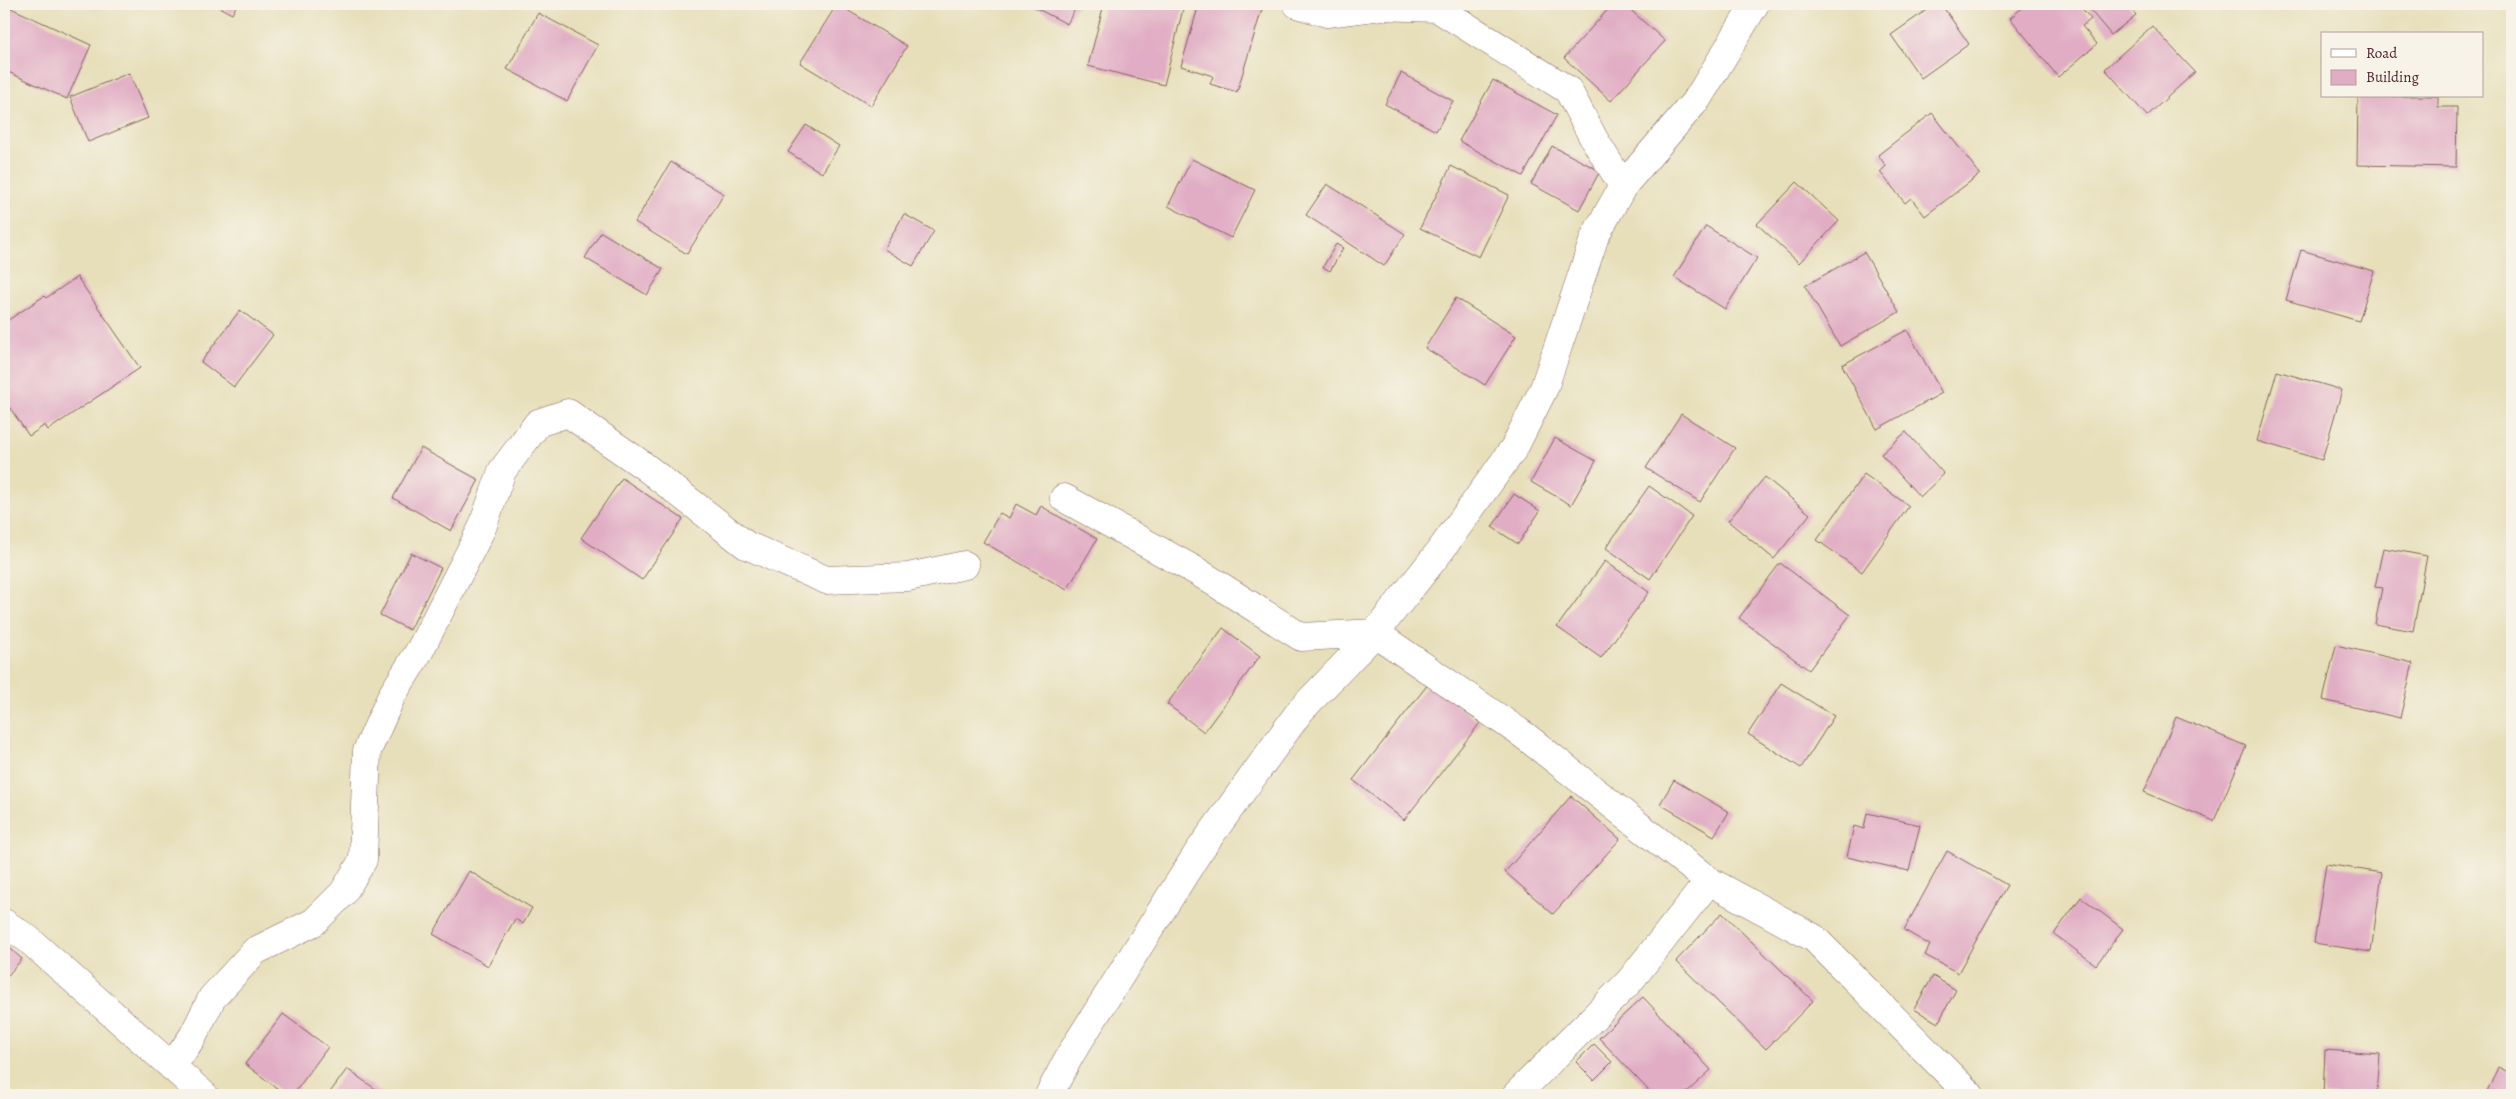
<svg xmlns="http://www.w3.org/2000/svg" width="2516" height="1099" font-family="Alegreya,serif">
	<rect width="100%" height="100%" fill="#f7f3e8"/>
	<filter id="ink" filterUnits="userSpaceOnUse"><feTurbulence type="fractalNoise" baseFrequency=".02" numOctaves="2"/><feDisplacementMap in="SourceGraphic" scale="10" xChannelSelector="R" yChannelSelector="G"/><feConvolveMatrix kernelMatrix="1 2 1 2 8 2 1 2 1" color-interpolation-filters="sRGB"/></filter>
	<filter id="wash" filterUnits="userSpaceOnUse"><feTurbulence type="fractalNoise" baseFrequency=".0096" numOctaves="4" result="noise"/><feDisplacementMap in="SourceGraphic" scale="20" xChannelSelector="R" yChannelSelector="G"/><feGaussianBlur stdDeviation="1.12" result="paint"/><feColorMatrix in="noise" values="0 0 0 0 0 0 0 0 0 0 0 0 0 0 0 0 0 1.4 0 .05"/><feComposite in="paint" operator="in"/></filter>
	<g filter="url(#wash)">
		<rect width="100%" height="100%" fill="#e7dfba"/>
		<g id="blocks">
			<path fill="#e1adc4" d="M 213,4 L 237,4 L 232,14 Z
				M 837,4 L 907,46 L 871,106 L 800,63 Z
				M 1028,4 L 1078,4 L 1067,24 Z
				M 1104,4 L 1184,5 L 1164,85 L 1088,66 Z
				M 1199,4 L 1244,4 L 1262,9 L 1237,92 L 1210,84 L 1213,76 L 1181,66 Z
				M 1613,4 L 1624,4 L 1665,41 L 1611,101 L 1564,58 Z
				M 1935,4 L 1941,4 L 1969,44 L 1921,78 L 1891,35 Z
				M 2027,4 L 2078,4 L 2091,19 L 2082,26 L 2097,44 L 2058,77 L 2010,18 Z
				M 2085,4 L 2127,4 L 2136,15 L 2111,35 Z
				M 11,8 L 91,45 L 67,99 L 4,70 L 4,23 Z
				M 538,13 L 598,45 L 567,101 L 507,69 Z
				M 2152,26 L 2195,72 L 2147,116 L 2105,69 Z
				M 129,73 L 148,118 L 88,142 L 70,97 Z
				M 1401,73 L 1453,101 L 1436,131 L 1385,104 Z
				M 1493,80 L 1557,115 L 1523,176 L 1459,141 Z
				M 2358,96 L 2438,96 L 2438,107 L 2457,107 L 2456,167 L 2357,165 Z
				M 1932,113 L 1980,174 L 1925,216 L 1911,198 L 1905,203 L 1880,172 L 1886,166 L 1878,155 Z
				M 806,125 L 839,146 L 822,173 L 788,152 Z
				M 1552,146 L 1600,171 L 1579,210 L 1531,184 Z
				M 1192,159 L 1255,190 L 1231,238 L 1168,206 Z
				M 671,162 L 724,194 L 687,254 L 635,222 Z
				M 1451,166 L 1509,195 L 1479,257 L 1420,228 Z
				M 1797,182 L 1839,221 L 1799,263 L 1757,224 Z
				M 1327,184 L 1405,234 L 1384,266 L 1306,215 Z
				M 904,214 L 934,231 L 913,266 L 884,249 Z
				M 1706,226 L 1757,258 L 1725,309 L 1674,277 Z
				M 601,232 L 663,269 L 647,295 L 585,258 Z
				M 1336,244 L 1343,248 L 1330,271 L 1323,267 Z
				M 2301,250 L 2374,271 L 2359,321 L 2286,300 Z
				M 1864,252 L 1899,312 L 1840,346 L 1805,286 Z
				M 77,277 L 140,368 L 48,430 L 45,425 L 29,436 L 4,399 L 4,323 L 44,296 L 46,298 Z
				M 1456,298 L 1516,336 L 1485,385 L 1425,348 Z
				M 240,310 L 273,335 L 234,387 L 201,362 Z
				M 1907,330 L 1942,393 L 1877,429 L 1842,365 Z
				M 2277,371 L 2342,390 L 2322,460 L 2257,441 Z
				M 1681,414 L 1735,448 L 1700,502 L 1646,468 Z
				M 1906,432 L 1944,474 L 1920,497 L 1881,454 Z
				M 1555,438 L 1596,461 L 1571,505 L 1531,482 Z
				M 421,448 L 479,480 L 451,531 L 393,498 Z
				M 1864,474 L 1909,506 L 1862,572 L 1817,540 Z
				M 1765,477 L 1810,514 L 1774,559 L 1728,521 Z
				M 622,478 L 683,519 L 642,580 L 581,538 Z
				M 1649,486 L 1692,516 L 1650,579 L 1606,548 Z
				M 1514,494 L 1540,511 L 1518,544 L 1492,527 Z
				M 1016,504 L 1036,515 L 1041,506 L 1097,539 L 1067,590 L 983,542 L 1000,513 L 1009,518 Z
				M 2383,548 L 2427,556 L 2413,631 L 2375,624 L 2382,588 L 2375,587 Z
				M 411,553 L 441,568 L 410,630 L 380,615 Z
				M 1605,561 L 1649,592 L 1601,658 L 1557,627 Z
				M 1780,563 L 1850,615 L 1809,670 L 1739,618 Z
				M 1223,628 L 1260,656 L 1204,732 L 1167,704 Z
				M 2336,645 L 2413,663 L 2400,718 L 2323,700 Z
				M 1429,683 L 1480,723 L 1404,820 L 1353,780 Z
				M 1781,683 L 1834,716 L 1801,768 L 1748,734 Z
				M 2176,717 L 2246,746 L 2214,821 L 2144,792 Z
				M 1674,780 L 1729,812 L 1714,836 L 1660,804 Z
				M 1571,796 L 1620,839 L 1553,914 L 1505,872 Z
				M 1867,813 L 1920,825 L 1909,871 L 1847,857 L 1854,826 L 1864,829 Z
				M 1947,851 L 2007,885 L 1958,973 L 1925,955 L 1930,945 L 1904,930 Z
				M 2326,864 L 2382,873 L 2371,952 L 2314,943 Z
				M 469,871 L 532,908 L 523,924 L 515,919 L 488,966 L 433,934 Z
				M 2081,897 L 2123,929 L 2096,965 L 2054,934 Z
				M 1722,913 L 1813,1001 L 1766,1049 L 1676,961 Z
				M 4,943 L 22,959 L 4,980 Z
				M 1933,976 L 1956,990 L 1938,1023 L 1914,1009 Z
				M 1643,997 L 1711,1070 L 1684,1095 L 1653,1095 L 1599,1038 Z
				M 283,1014 L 328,1047 L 293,1095 L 286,1095 L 245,1064 Z
				M 1594,1044 L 1612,1062 L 1594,1080 L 1576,1062 Z
				M 2325,1050 L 2380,1054 L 2377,1095 L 2323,1095 Z
				M 2498,1067 L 2512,1074 L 2512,1095 L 2486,1095 Z
				M 347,1069 L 384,1095 L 328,1095 Z"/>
		</g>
	</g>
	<g filter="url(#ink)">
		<use href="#blocks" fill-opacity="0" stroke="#81625d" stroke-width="1"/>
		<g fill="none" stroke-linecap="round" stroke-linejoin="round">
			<defs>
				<path id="street" d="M 1297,4 L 1327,13 L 1381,6 L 1437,8 L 1568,90 L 1594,139 L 1623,186 L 1698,98 L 1755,4
					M 1064,498 L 1198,572 L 1301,637 L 1375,633 L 1525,736 L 1709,881 L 1814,938 L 1970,1095
					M 4,923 L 28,939 L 204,1095
					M 172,1067 L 193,1036 L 212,998 L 255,951 L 314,922 L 343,893 L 363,860 L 367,751 L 392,695 L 420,650 L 482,528 L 502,471 L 538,423 L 568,413 L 644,466 L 746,545 L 826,580 L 908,577 L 965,565
					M 1049,1095 L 1070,1055 L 1199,851 L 1300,711 L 1375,633 L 1440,551 L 1514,448 L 1544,388 L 1595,236 L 1623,186
					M 1516,1095 L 1629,982 L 1709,881"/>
			</defs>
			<use href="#street" stroke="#81625d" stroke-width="29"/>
			<use href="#street" stroke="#fff" stroke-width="28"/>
		</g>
	</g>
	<rect width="2516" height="1099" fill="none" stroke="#f7f3e8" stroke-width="20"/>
	<rect x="2321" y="32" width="162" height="65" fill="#f7f3e8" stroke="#b29e9c"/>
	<rect x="2331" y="49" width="25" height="8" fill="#ffffff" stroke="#b29e9c"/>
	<text x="2366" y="58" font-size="15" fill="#4a1f2b">Road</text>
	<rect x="2331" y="70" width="25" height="15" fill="#e1adc4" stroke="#b29e9c"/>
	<text x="2366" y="82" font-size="15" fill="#4a1f2b">Building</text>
</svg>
